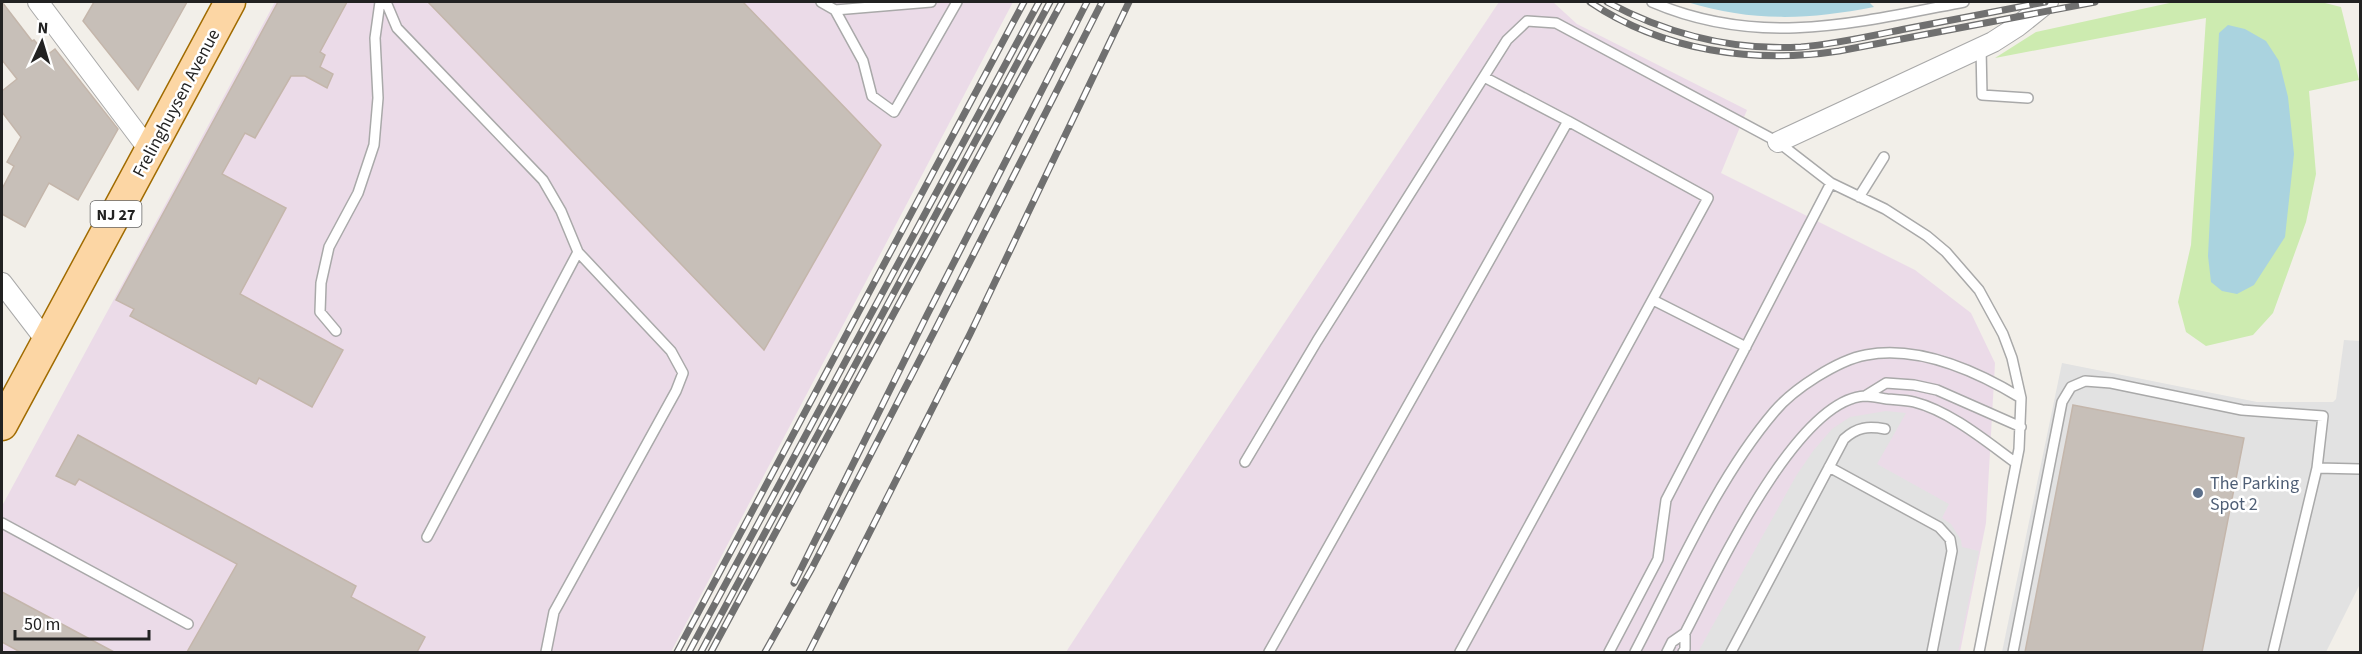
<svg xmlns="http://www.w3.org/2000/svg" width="2362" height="654" font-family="'Source Sans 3',sans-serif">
	<rect width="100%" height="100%" fill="#f2efe9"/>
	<path fill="#ebdbe8" d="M 275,2 L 1013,2 L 671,652 L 2,652 L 2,506 Z
		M 1499,2 L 1553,2 L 1577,24 L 1747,110 L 1721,173 L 1915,270 L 1971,313 L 1995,363 L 1986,523 L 1960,652 L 1066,652 L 1130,554 Z"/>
	<path fill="#cdebb0" d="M 2174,2 L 2321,2 L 2341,7 L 2359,80 L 2309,91 L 2316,174 L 2306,222 L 2273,313 L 2253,335 L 2206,346 L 2186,332 L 2178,302 L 2191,245 L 2206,18 L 1995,58 L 2036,32 Z"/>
	<path fill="#e2e2e2" d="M 2344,340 L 2360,341 L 2360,584 L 2326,652 L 2002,652 L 2062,363 L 2257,402 L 2333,402 L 2336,399 Z
		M 1886,411 L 1906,413 L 1877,464 L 1949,504 L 1942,518 L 1951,524 L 1961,540 L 1962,547 L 1979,551 L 1958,652 L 1698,652 L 1796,476 L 1813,451 L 1832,429 L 1850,417 Z"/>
	<path fill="#aad3df" d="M 1687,2 L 1869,2 L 1874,7 C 1807,20 1753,22 1687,2 Z
		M 2228,25 L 2245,29 L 2266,41 L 2279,61 L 2288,97 L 2294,154 L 2285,237 L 2254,285 L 2237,294 L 2222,291 L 2211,282 L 2208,256 L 2219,33 Z"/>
	<path fill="#c7bfb8" stroke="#c4b6ab" stroke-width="1.5" d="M 2,2 L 32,41 L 34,40 L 47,55 L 55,49 L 118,129 L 78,200 L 49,183 L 25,227 L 2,214 L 2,189 L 14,166 L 7,162 L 21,137 L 2,112 L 2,91 L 17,79 L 2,60 Z
		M 94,2 L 187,2 L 138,90 L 83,21 Z
		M 278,2 L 347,2 L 320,52 L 325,55 L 320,67 L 333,74 L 327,88 L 305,76 L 291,76 L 255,138 L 245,133 L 222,174 L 286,208 L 240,294 L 343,350 L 312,407 L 259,378 L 256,384 L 130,316 L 134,309 L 116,300 Z
		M 428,2 L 743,2 L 881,145 L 764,350 Z
		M 2073,405 L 2244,438 L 2202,652 L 2025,652 Z
		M 78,435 L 356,586 L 351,597 L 425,637 L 417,652 L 187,652 L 237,564 L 79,479 L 75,485 L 56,476 Z
		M 2,592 L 114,652 L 20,652 L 2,642 Z"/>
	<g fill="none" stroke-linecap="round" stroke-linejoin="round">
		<defs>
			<path id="service" d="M 386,2 L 397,28 L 543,180 L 561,211 L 578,252 L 671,351 L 683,373 L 676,391 L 554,612 L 546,652
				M 821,2 L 835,10 L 863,61 L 872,96 L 894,112 L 957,2
				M 1652,2 C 1759,48 1856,23 1964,2
				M 835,10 L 931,2
				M 1981,48 L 1982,95 L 2028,98
				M 1484,77 L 1568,121
				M 1859,197 L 1884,157
				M 1653,300 L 1746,347
				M 336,331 L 320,312 L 321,283 L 329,247 L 358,193 L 374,145 L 378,98 L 375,38 L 380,2
				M 1865,396 L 1886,383 L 1914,385 L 1937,390 L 2021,427
				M 1245,462 L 1317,341 L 1507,40 L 1527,21 L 1556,23 L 1778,142 L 1831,183 L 1885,209 L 1927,236 L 1946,252 L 1979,290 L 2003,334 L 2012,358 L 2021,398 L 2019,449 L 1979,652
				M 1829,467 L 1939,527 L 1950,539 L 1952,551 L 1932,652
				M 2317,468 L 2360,469
				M 2,523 L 188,624
				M 427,537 L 578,252
				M 1269,652 L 1568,121 L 1708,198 L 1460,652
				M 1609,652 L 1658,559 L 1666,500 L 1831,183
				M 1635,652 C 1676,574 1717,479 1774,412 C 1793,389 1838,360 1866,355 C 1919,345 1978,372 2021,398
				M 1667,652 L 1672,642 L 1685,633 C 1715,576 1796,399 1865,396 C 1872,396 1880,398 1887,399 C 1896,400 1906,400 1914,402 C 1950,411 1987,442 2016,463
				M 1683,652 L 1685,649 L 1685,633
				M 1731,652 L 1844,439 C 1857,427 1868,426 1885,429
				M 2013,652 L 2062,402 L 2071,387 L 2085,381 L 2111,383 L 2242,410 L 2323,416 L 2317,468 L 2273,652"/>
			<path id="minor" d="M 38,2 L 150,151
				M 1778,142 L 1993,42 L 2018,26 L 2048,2
				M 2,283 L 48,343"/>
			<path id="primary" d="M 2,425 L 230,2"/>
		</defs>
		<use href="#service" stroke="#a9a9a9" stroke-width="12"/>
		<use href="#minor" stroke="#a9a9a9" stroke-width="22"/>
		<use href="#primary" stroke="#a06b00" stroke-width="33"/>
		<use href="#service" stroke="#fff" stroke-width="9"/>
		<use href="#minor" stroke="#fff" stroke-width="20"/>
		<use href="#primary" stroke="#fcd6a4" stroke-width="30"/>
		<defs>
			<path id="rail" d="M 1590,2 C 1663,51 1754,64 1839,51 L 2095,2
				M 1607,2 C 1667,34 1733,51 1801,47 C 1836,44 1871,36 1905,29 C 1952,20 1998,11 2045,2
				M 794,583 L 927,315 L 1087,2
				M 677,652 L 1024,2
				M 689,652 L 1039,2
				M 701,652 L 1050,2
				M 711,652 L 1062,2
				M 765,652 L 812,568 L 934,332 L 1102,2
				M 809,652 L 970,334 L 1129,2"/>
		</defs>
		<use href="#rail" stroke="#707070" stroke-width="7"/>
		<use href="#rail" stroke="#fff" stroke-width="4.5" stroke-dasharray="14" stroke-linecap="butt"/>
	</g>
	<circle fill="#5c6f8a" stroke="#fff" stroke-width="2" cx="2198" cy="493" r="6"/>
	<g text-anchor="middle" stroke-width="5" stroke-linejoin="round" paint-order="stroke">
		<rect fill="#fff" stroke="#646464" stroke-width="1.5" x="90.5" y="201" width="51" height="26" rx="4.5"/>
		<g font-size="16" font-weight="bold" fill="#222">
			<text x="116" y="220">NJ 27</text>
		</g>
		<g font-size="18" fill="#222" stroke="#fff">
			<text transform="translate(176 103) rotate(-62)" y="6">Frelinghuysen Avenue</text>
		</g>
		<g font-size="18" fill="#4e5e75" stroke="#fff" text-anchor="start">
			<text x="2210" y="489">The Parking<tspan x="2210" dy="21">Spot 2</tspan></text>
		</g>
	</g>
	<rect width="2362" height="654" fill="none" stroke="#222222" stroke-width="6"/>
	<g transform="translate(42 42) rotate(4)" stroke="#ffffff" stroke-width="4.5" paint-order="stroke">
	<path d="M0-4.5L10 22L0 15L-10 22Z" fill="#222222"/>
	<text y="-9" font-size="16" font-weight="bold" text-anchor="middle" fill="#222222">N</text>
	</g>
	<path d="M15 630v9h134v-9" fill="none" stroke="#222222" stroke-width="3"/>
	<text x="24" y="630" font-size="18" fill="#222222" stroke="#ffffff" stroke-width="4.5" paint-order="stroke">50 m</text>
</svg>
